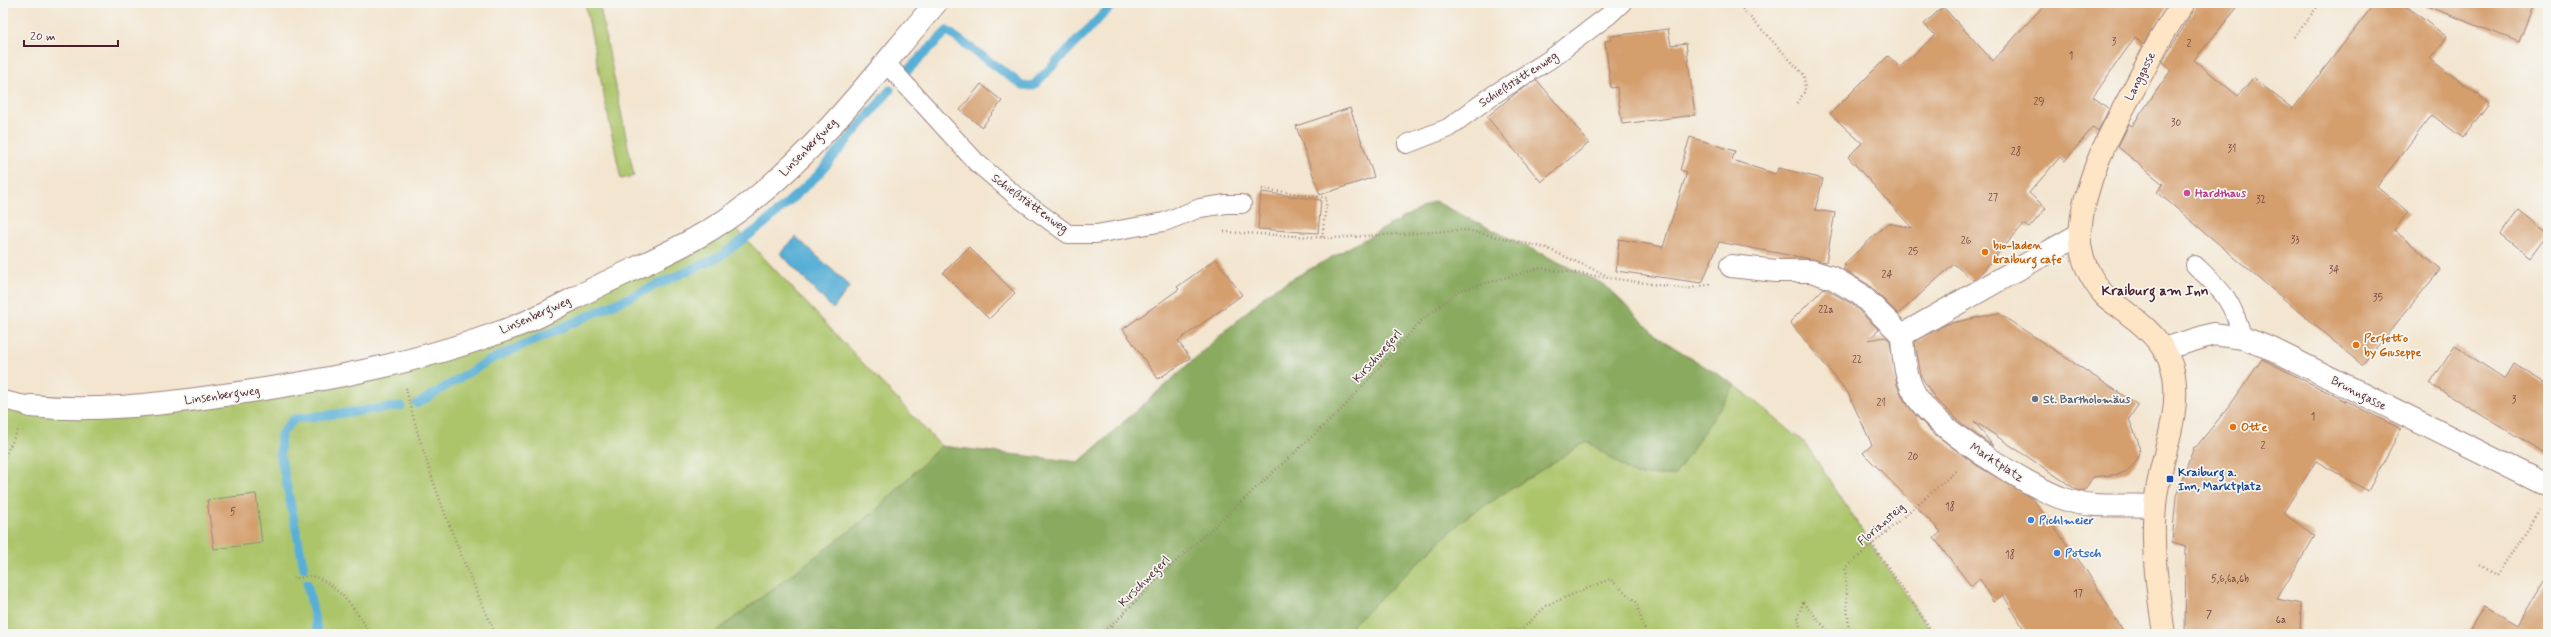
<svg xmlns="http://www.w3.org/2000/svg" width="2551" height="637" font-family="Mynerve,sans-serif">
	<rect width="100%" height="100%" fill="#f6f6f2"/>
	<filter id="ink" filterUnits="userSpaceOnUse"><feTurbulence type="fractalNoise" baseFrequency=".025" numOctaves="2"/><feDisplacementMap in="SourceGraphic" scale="8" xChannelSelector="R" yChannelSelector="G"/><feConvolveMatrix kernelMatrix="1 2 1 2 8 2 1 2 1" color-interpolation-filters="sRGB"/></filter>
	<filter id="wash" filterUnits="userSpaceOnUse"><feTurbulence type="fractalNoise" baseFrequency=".012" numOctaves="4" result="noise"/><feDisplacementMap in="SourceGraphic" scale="16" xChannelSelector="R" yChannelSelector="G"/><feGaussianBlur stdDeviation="0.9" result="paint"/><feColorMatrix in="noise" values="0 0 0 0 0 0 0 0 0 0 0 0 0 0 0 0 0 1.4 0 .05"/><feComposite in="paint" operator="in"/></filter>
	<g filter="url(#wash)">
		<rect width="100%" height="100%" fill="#f3e5cf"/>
		<path fill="#acc56a" stroke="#7b724a" d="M 585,3 L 599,3 L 634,176 L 621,179 Z
			M 731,223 L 941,446 L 872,514 L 713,634 L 3,634 L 3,406 L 26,413 L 410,370 Z
			M 1735,385 L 1806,444 L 1865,535 L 1933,634 L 1343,634 L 1465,518 L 1587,441 L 1635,475 L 1675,475 Z"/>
		<path fill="#89aa5e" stroke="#6a6444" d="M 1434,201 L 1605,285 L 1659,338 L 1735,385 L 1675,475 L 1635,475 L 1587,441 L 1465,518 L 1343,634 L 713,634 L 872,514 L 941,446 L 1079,462 L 1270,291 Z"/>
		<path fill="#58afd5" stroke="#516780" d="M 796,237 L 850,286 L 833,309 L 780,253 Z"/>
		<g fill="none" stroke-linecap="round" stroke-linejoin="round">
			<path stroke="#58afd5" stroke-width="9" d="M 908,70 L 947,31 L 1022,85 L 1033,86 L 1114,3
				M 417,404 L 488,361 L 721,256 L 764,224 L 818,175 L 890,90
				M 304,568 L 280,453 L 281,434 L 294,419 L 401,406
				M 307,583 L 318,634"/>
		</g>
		<g id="blocks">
			<path fill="#d49e6d" d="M 2046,3 L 2169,3 L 2143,45 L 2135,37 L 2093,97 L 2109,109 L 2098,131 L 2093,127 L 2065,161 L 2060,157 L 2029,193 L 2046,208 L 2029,228 L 2024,224 L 1976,279 L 1973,280 L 1954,264 L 1898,314 L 1869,285 L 1843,269 L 1846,266 L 1843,265 L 1888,223 L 1912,228 L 1848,157 L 1862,143 L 1830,114 L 1888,56 L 1900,67 L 1935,35 L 1924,24 L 1943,7 L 1993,61 Z
				M 2196,3 L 2241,3 L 2194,60 L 2238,96 L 2253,78 L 2293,109 L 2375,3 L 2402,3 L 2447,37 L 2430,59 L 2489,103 L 2463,138 L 2432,115 L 2377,186 L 2408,212 L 2394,230 L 2441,269 L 2362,365 L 2157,192 L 2163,184 L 2118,147 L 2129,124 L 2132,126 L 2171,70 L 2162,62 L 2194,10 Z
				M 2424,3 L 2534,3 L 2519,42 L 2424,5 Z
				M 1668,29 L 1671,45 L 1686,43 L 1695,115 L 1622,124 L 1617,87 L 1611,88 L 1605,41 L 1611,40 L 1611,36 Z
				M 1537,80 L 1589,143 L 1541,182 L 1487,117 L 1516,93 Z
				M 981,84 L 1002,101 L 982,127 L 960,110 Z
				M 1350,108 L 1374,177 L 1320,195 L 1296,126 Z
				M 1690,137 L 1735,151 L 1732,160 L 1775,174 L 1779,168 L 1823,179 L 1815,210 L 1835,213 L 1826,262 L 1719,242 L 1702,283 L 1616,271 L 1619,239 L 1663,247 L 1687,172 L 1680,170 Z
				M 1261,192 L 1321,200 L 1318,233 L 1258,229 Z
				M 2519,210 L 2548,233 L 2530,257 L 2501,234 Z
				M 969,247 L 1015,293 L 989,319 L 943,273 Z
				M 1216,259 L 1242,295 L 1178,341 L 1190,358 L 1158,379 L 1123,329 L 1179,289 L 1177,287 Z
				M 1824,288 L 1852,304 L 1879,330 L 1868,340 L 1886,337 L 1890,341 L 1897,385 L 1904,400 L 1917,417 L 1933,433 L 1976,465 L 2032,498 L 2086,570 L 2125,634 L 2027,634 L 2003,595 L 1993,602 L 1980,579 L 1971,586 L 1934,538 L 1941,532 L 1863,453 L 1872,445 L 1848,393 L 1790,322 Z
				M 1998,313 L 2138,405 L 2129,419 L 2138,441 L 2140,453 L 2136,462 L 2129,470 L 2120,474 L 2093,477 L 2084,491 L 2077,490 L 1974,421 L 1993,446 L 1968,429 L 1935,399 L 1921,376 L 1915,342 L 1947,324 Z
				M 2455,346 L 2505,379 L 2514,364 L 2548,385 L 2548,455 L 2430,384 Z
				M 2262,359 L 2401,429 L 2368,491 L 2316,461 L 2283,513 L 2315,536 L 2277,599 L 2301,604 L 2300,634 L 2185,634 L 2186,546 L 2172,542 L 2176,496 L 2194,447 L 2196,447 L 2231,404 Z
				M 256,494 L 262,543 L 214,549 L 207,500 Z
				M 2548,576 L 2548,634 L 2468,634 L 2485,606 L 2517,625 Z"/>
		</g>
	</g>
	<g filter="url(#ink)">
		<use href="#blocks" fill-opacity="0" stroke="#9e827d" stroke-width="1"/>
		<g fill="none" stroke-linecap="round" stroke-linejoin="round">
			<defs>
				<path id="service" d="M 885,62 L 976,162 L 1016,196 L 1068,234 L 1096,234 L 1164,222 L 1200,208 L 1226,204 L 1242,204
					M 1407,144 L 1448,128 L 1493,95 L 1549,60 L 1609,15 L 1622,3
					M 2195,265 C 2224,293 2231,298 2243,338
					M 3,400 L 30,406"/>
				<path id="minor" d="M 1731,266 L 1776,271 L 1811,271 L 1833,278 L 1860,294 L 1902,335 C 1903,356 1905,376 1915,394 C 1934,428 2027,486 2064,499 C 2091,509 2126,504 2155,506
					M 1902,335 L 2080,234
					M 2164,349 L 2213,334 L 2243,338 L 2272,349 L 2548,486
					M 30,406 C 93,412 155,405 217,396 C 321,382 426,362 524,323 C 554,310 583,293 613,279 C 661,256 710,235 753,200 C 823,144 878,70 936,3"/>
				<path id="secondary" d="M 2164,634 C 2158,592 2151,548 2155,506 C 2158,462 2181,420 2174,375 C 2169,348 2148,328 2127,313 C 2120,307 2111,302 2105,296 C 2090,279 2078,255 2080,233 C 2084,179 2110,133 2135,87 C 2150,58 2164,29 2184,3"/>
			</defs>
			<use href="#service" stroke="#9e827d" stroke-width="20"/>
			<use href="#minor" stroke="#9e827d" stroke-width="24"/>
			<use href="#secondary" stroke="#9e827d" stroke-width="24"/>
			<path stroke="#9e827d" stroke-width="2.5" stroke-dasharray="1 3" stroke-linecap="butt" d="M 1737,3 L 1804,75 L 1805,91 L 1796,104
				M 2294,37 L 2320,3
				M 1262,189 L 1327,198 L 1322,238
				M 1224,232 L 1331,238 L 1466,230 L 1546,248 L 1608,276
				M 406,388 C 426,474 460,554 495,634
				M 3,460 L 18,430
				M 1872,544 L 1934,634
				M 2480,565 L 2497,575 L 2539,511
				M 293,579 C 299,578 309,575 315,577 C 337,584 360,614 370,634
				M 1100,634 L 1112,624
				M 1107,634 L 1114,623 L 1171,566 L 1341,410 L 1422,320 L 1458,291 L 1540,268 L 1687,289 L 1711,284
				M 1517,634 L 1547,605 L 1610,579 L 1636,602 L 1646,634
				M 1801,634 L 1798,616 L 1803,603 L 1831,634
				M 1849,634 L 1845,568 L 1957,470"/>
			<use href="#service" stroke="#fff" stroke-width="18"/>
			<use href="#minor" stroke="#fff" stroke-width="22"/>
			<use href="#secondary" stroke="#fde5c5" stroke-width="22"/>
		</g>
	</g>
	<circle fill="#d1479c" stroke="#f6f6f2" stroke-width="1.5" cx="2187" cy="193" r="4"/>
	<g fill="#e8710a" stroke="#f6f6f2" stroke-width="1.5">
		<circle cx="1985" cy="252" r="4"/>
		<circle cx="2356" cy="345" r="4"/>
		<circle cx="2233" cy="427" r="4"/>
	</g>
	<circle fill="#6b7280" stroke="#f6f6f2" stroke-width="1.5" cx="2035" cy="399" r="4"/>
	<rect fill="#1a4fb4" stroke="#f6f6f2" stroke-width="1.5" x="2166" y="475" width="8" height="8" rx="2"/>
	<g fill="#3f7fe0" stroke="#f6f6f2" stroke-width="1.5">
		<circle cx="2031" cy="520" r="4"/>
		<circle cx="2057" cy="553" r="4"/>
	</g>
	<g text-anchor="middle" stroke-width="3.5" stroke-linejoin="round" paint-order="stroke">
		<g font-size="10" fill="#6c3f3c">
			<text x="2114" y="45">3</text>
			<text x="2189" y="47">2</text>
			<text x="2071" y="59">1</text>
			<text x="2039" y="105">29</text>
			<text x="2176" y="126">30</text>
			<text x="2232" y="152">31</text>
			<text x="2016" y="155">28</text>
			<text x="1993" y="201">27</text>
			<text x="2261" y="203">32</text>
			<text x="2295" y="243">33</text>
			<text x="1966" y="244">26</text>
			<text x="1913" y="255">25</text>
			<text x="2334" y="273">34</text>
			<text x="1887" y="278">24</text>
			<text x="2378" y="301">35</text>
			<text x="1826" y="313">22a</text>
			<text x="1857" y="363">22</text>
			<text x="2514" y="403">3</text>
			<text x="1881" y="406">21</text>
			<text x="2313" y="420">1</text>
			<text x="2263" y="449">2</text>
			<text x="1913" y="460">20</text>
			<text x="1950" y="510">18</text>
			<text x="233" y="515">5</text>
			<text x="2010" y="558">18</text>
			<text x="2230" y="582">5,6,6a,6b</text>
			<text x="2078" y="597">17</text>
			<text x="2209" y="618">7</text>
			<text x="2281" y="623">6a</text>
		</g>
		<g font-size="12" fill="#4a1f2b" stroke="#f6f6f2">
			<text transform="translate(2140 76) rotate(-63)" y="4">Langgasse</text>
			<text transform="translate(1518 79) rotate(-33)" y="4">Schießstättenweg</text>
			<text transform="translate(808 147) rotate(-46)" y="4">Linsenbergweg</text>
			<text transform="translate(1030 203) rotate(36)" y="4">Schießstättenweg</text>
			<text transform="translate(535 315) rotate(-24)" y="4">Linsenbergweg</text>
			<text transform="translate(1377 356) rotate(-48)" y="4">Kirschwegerl</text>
			<text transform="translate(2359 393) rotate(27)" y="4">Brunngasse</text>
			<text transform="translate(222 395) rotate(-8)" y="4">Linsenbergweg</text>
			<text transform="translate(1997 462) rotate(33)" y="4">Marktplatz</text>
			<text transform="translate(1881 524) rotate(-41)" y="4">Floriansteig</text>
			<text transform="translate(1144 581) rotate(-45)" y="4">Kirschwegerl</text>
		</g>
		<g font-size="12" font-weight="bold" fill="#b23c85" stroke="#f6f6f2" text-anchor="start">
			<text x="2195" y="197">Hardthaus</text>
		</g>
		<g font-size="12" font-weight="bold" fill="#c56008" stroke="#f6f6f2" text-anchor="start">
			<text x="1993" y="249">bio-laden<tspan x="1993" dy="14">kraiburg cafe</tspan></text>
			<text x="2364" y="342">Perfetto<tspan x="2364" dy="14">by Giuseppe</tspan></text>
			<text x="2241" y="431">Otte</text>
		</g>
		<g font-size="12" font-weight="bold" fill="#5b616d" stroke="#f6f6f2" text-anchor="start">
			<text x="2043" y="403">St. Bartholomäus</text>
		</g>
		<g font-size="12" font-weight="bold" fill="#164399" stroke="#f6f6f2" text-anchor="start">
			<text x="2178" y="476">Kraiburg a.<tspan x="2178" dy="14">Inn, Marktplatz</tspan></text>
		</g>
		<g font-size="12" font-weight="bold" fill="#366cbe" stroke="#f6f6f2" text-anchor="start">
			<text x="2039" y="524">Pichlmeier</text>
			<text x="2065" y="557">Pötsch</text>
		</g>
		<g font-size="14" font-weight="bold" fill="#4a1f2b" stroke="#f6f6f2">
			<text x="2155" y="295">Kraiburg am Inn</text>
		</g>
	</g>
	<rect width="2551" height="637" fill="none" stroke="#f6f6f2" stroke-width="16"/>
	<path d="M24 40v6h94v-6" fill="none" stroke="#4a1f2b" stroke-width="2"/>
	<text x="30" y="40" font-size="12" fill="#4a1f2b" stroke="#f6f6f2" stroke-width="3" paint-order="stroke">20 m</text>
</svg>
